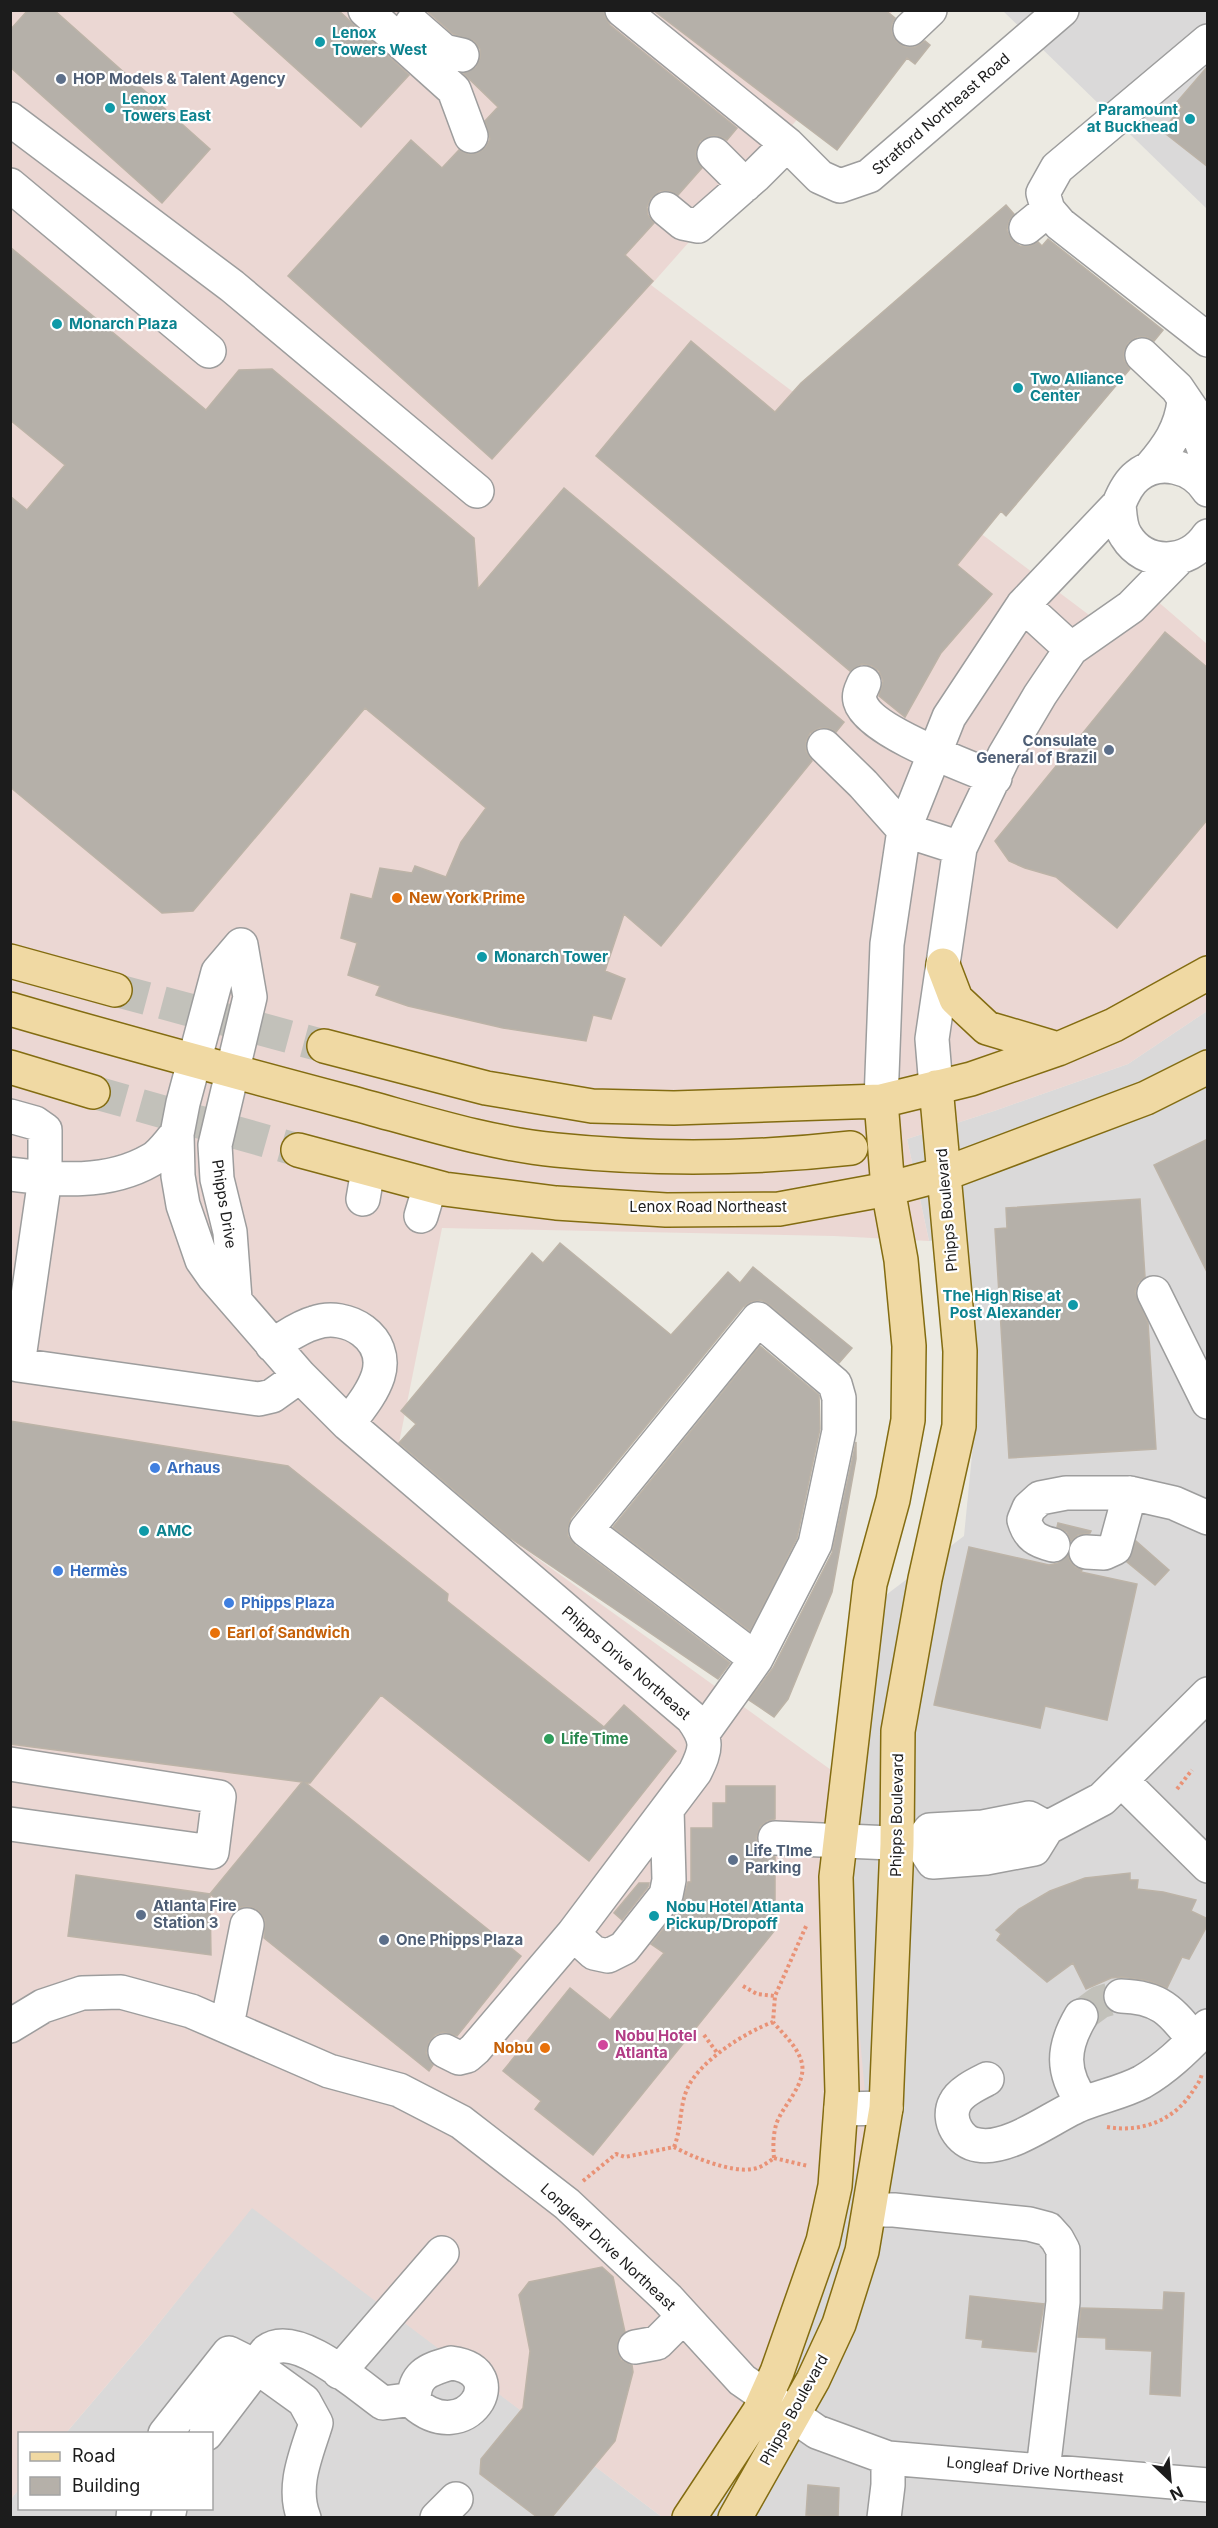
<svg xmlns="http://www.w3.org/2000/svg" width="1218" height="2528" font-family="Inter,sans-serif">
	<rect width="100%" height="100%" fill="#eceae2"/>
	<path fill="#dad9d9" d="M 1003,11 L 1207,11 L 1207,209 Z
		M 1207,1011 L 1207,2517 L 678,2518 L 830,2270 L 854,2175 L 846,1887 L 874,1604 L 964,1536 L 978,1394 L 967,1235 L 929,1241 L 907,1139 L 994,1111 L 1128,1064 Z
		M 252,2207 L 662,2517 L 11,2518 L 11,2499 L 19,2489 L 20,2508 L 212,2508 L 212,2434 L 66,2433 L 147,2338 Z"/>
	<path fill="#ebd7d3" d="M 11,11 L 893,11 L 651,285 L 1109,630 L 1141,587 L 1207,644 L 1207,1011 L 1128,1064 L 994,1111 L 907,1139 L 929,1241 L 834,1236 L 442,1228 L 399,1443 L 408,1459 L 487,1522 L 852,1785 L 846,1887 L 868,2125 L 830,2270 L 678,2517 L 662,2517 L 252,2208 L 147,2338 L 66,2433 L 20,2434 L 19,2489 L 11,2499 Z"/>
	<path fill="#b5b0a9" stroke="#bcb3a7" stroke-width="1.5" d="M 28,10 L 54,10 L 210,149 L 162,203 L 10,67 L 10,30 Z
		M 231,10 L 338,10 L 409,75 L 361,127 Z
		M 426,10 L 604,10 L 605,17 L 610,25 L 737,128 L 727,140 L 718,136 L 710,136 L 700,141 L 696,150 L 696,158 L 702,168 L 678,195 L 670,191 L 660,191 L 651,198 L 647,207 L 648,215 L 654,223 L 625,255 L 653,281 L 492,459 L 288,276 L 411,140 L 442,168 L 459,150 L 468,154 L 478,153 L 486,147 L 490,139 L 485,121 L 498,107 L 463,73 L 476,67 L 480,58 L 480,49 L 474,41 L 453,34 Z
		M 653,10 L 885,10 L 895,18 L 892,24 L 892,33 L 897,42 L 905,47 L 915,47 L 925,41 L 930,45 L 915,64 L 907,58 L 837,150 Z
		M 1208,66 L 1208,167 L 1162,131 L 1182,107 L 1176,103 Z
		M 1006,205 L 1014,214 L 1009,221 L 1007,230 L 1012,240 L 1020,246 L 1030,246 L 1038,242 L 1042,246 L 1048,239 L 1163,330 L 1154,341 L 1146,337 L 1137,337 L 1128,343 L 1124,351 L 1124,360 L 1130,369 L 1006,516 L 1001,511 L 957,565 L 992,594 L 941,653 L 905,717 L 879,696 L 883,681 L 879,671 L 872,666 L 862,664 L 850,671 L 596,456 L 691,341 L 775,412 L 801,383 Z
		M 10,247 L 206,410 L 239,370 L 272,369 L 474,538 L 478,589 L 564,488 L 844,722 L 836,732 L 828,728 L 819,728 L 810,733 L 806,741 L 806,751 L 812,761 L 661,946 L 624,914 L 605,971 L 625,979 L 611,1019 L 593,1015 L 586,1041 L 503,1028 L 408,1006 L 376,995 L 380,986 L 348,975 L 357,943 L 341,938 L 351,894 L 372,899 L 380,868 L 412,873 L 415,866 L 446,877 L 461,842 L 486,808 L 365,708 L 193,911 L 162,913 L 10,787 L 10,496 L 27,510 L 65,465 L 10,420 Z
		M 1165,632 L 1208,668 L 1208,819 L 1117,928 L 1056,877 L 1025,868 L 1009,861 L 995,841 Z
		M 1208,1139 L 1208,1274 L 1154,1165 Z
		M 1140,1199 L 1145,1277 L 1138,1283 L 1135,1292 L 1148,1323 L 1156,1449 L 1009,1458 L 995,1229 L 1007,1228 L 1006,1208 Z
		M 560,1243 L 671,1335 L 728,1272 L 740,1283 L 753,1267 L 852,1348 L 839,1363 L 770,1305 L 761,1300 L 751,1302 L 743,1307 L 571,1518 L 568,1527 L 568,1536 L 575,1545 L 730,1663 L 718,1679 L 510,1538 L 399,1443 L 416,1424 L 401,1411 L 532,1253 L 543,1263 Z
		M 760,1346 L 819,1395 L 820,1429 L 797,1538 L 750,1631 L 613,1527 Z
		M 10,1421 L 288,1466 L 448,1594 L 447,1601 L 604,1727 L 624,1705 L 676,1751 L 589,1861 L 381,1695 L 310,1783 L 306,1783 L 521,1956 L 457,2036 L 443,2032 L 435,2035 L 429,2042 L 426,2053 L 433,2065 L 429,2071 L 264,1938 L 265,1920 L 259,1911 L 251,1907 L 242,1907 L 233,1913 L 210,1894 L 302,1782 L 10,1744 Z
		M 856,1442 L 856,1459 L 832,1592 L 788,1699 L 774,1717 L 749,1700 L 773,1668 L 832,1553 Z
		M 1058,1523 L 1091,1531 L 1090,1533 L 1078,1535 L 1071,1541 L 1067,1532 L 1057,1527 Z
		M 1136,1541 L 1169,1570 L 1155,1585 L 1127,1562 Z
		M 969,1547 L 1049,1565 L 1058,1563 L 1068,1555 L 1070,1561 L 1075,1567 L 1082,1570 L 1081,1572 L 1137,1584 L 1107,1720 L 1045,1706 L 1040,1728 L 934,1705 Z
		M 726,1786 L 775,1786 L 775,1819 L 767,1821 L 760,1827 L 756,1838 L 758,1846 L 764,1853 L 775,1857 L 775,1930 L 593,2155 L 535,2109 L 541,2101 L 503,2071 L 570,1988 L 610,2020 L 664,1953 L 651,1944 L 681,1907 L 688,1882 L 691,1882 L 691,1828 L 713,1828 L 713,1803 L 726,1803 Z
		M 1130,1873 L 1130,1880 L 1138,1880 L 1137,1889 L 1163,1892 L 1196,1900 L 1191,1911 L 1208,1919 L 1208,1924 L 1189,1959 L 1182,1957 L 1167,1988 L 1149,1981 L 1122,1977 L 1111,1978 L 1086,1989 L 1073,1963 L 1047,1982 L 997,1940 L 1001,1934 L 996,1930 L 1019,1909 L 1050,1891 L 1085,1878 Z
		M 76,1875 L 210,1894 L 211,1955 L 68,1936 Z
		M 639,1883 L 649,1883 L 648,1887 L 622,1920 L 614,1913 Z
		M 602,2267 L 613,2277 L 625,2332 L 618,2340 L 617,2351 L 621,2360 L 632,2365 L 633,2372 L 615,2441 L 552,2517 L 537,2517 L 480,2474 L 481,2459 L 523,2408 L 530,2351 L 519,2295 L 529,2282 Z
		M 1164,2292 L 1184,2293 L 1180,2396 L 1150,2394 L 1152,2351 L 1106,2349 L 1106,2338 L 1078,2337 L 1081,2308 L 1163,2310 Z
		M 970,2296 L 1044,2304 L 1036,2352 L 982,2347 L 983,2340 L 966,2338 Z
		M 808,2485 L 839,2488 L 838,2517 L 806,2515 Z"/>
	<g fill="none" stroke-linecap="round" stroke-linejoin="round">
		<path stroke="#c2c1ba" stroke-width="33" stroke-dasharray="33 16" stroke-linecap="butt" d="M 1081,2016 L 1100,2002 L 1121,1996"/>
		<path stroke="#c2c1ba" stroke-width="33" stroke-dasharray="33 16" stroke-linecap="butt" d="M 115,990 L 324,1046
			M 93,1092 L 298,1150"/>
		<defs>
			<path id="minor" d="M 365,10 L 454,90 L 471,136
				M 622,10 L 787,144 L 820,177 L 840,186 L 869,176 L 1062,10
				M 412,23 L 444,51 L 462,55
				M 910,29 L 930,10
				M 1208,41 L 1057,168 L 1043,193 L 1048,210 L 1060,224 L 1208,340
				M 10,119 L 232,286 L 477,491
				M 714,154 L 745,185
				M 10,185 L 209,351
				M 666,209 L 683,223 L 698,226 L 755,176 L 787,144
				M 1026,228 L 1048,210
				M 1142,355 L 1177,388 L 1198,419 L 1199,436 L 1205,452
				M 1150,468 C 1168,447 1181,429 1184,401
				M 1119,504 C 1120,515 1120,527 1126,536 C 1145,567 1188,566 1208,536
				M 1023,605 L 1071,649
				M 864,683 C 862,688 858,694 860,701 C 868,731 966,766 995,778
				M 824,746 L 863,784 L 904,830 L 960,848
				M 241,945 L 218,972 L 183,1103 L 177,1134 L 178,1176 L 183,1205 L 202,1260 L 214,1277 L 300,1376 L 348,1424 L 692,1718 C 708,1740 707,1748 695,1772 L 573,1934 L 475,2049 L 467,2056 L 459,2058 L 445,2051
				M 936,1087 L 932,1039 L 960,848 L 1004,756 L 1040,695 L 1071,649 L 1131,607 L 1178,559
				M 881,1101 L 887,944 L 904,830 L 949,717 L 1023,605 L 1119,504 C 1123,494 1128,483 1137,476 C 1159,458 1193,466 1208,490
				M 10,1116 L 35,1123 L 45,1130 L 45,1178 L 18,1365 L 259,1399 L 272,1396 L 300,1376
				M 10,1174 C 57,1180 108,1185 151,1160 C 161,1155 169,1142 177,1134
				M 363,1199 L 368,1170
				M 421,1216 L 430,1186
				M 1154,1293 L 1208,1402
				M 235,1299 L 230,1232 L 217,1179 L 215,1145 L 250,997 L 241,945
				M 272,1345 C 285,1338 299,1327 314,1323 C 347,1311 390,1338 378,1376 C 372,1394 359,1409 348,1424
				M 1053,1545 C 1037,1541 1029,1537 1024,1520 L 1029,1508 L 1040,1498 L 1066,1493 L 1130,1493 L 1174,1503 L 1208,1518
				M 1086,1552 L 1104,1553 L 1115,1548 L 1130,1493
				M 703,1733 L 756,1659 L 815,1544 L 839,1431 L 839,1398 L 835,1384 L 758,1319 L 586,1530 L 756,1659
				M 10,1764 L 219,1797 L 212,1852 L 10,1824
				M 1121,1780 L 1208,1866
				M 775,1838 L 915,1844 L 924,1848 L 933,1862 L 986,1858 L 1034,1849 L 1047,1828 L 1102,1799 L 1208,1694
				M 915,1844 L 923,1839 L 930,1830 L 983,1827 L 1029,1818 L 1047,1828
				M 573,1934 L 594,1953 L 608,1956 L 624,1948 L 666,1895 L 669,1880 L 667,1809
				M 1121,1996 C 1159,1997 1171,2010 1194,2040
				M 1081,2016 C 1062,2048 1061,2072 1083,2103
				M 227,2025 L 247,1925
				M 10,2026 L 43,2006 L 82,1993 L 121,1992 L 191,2011 L 329,2071 L 399,2090 L 461,2122 L 567,2204 L 667,2298 L 742,2380 L 817,2432 L 888,2458 L 1208,2485
				M 987,2079 C 977,2084 960,2092 955,2103 C 946,2120 960,2143 978,2145 C 1010,2151 1054,2115 1082,2104 C 1102,2096 1123,2092 1142,2082 C 1168,2067 1187,2047 1208,2026
				M 841,2109 L 886,2108
				M 871,2210 L 894,2210 L 1029,2224 L 1048,2229 L 1057,2239 L 1063,2250 L 1063,2302 L 1043,2470
				M 635,2347 L 657,2343 L 683,2317
				M 451,2363 C 515,2371 466,2449 414,2403 C 413,2375 427,2370 451,2363 Z
				M 339,2372 L 442,2253
				M 165,2434 L 229,2353 L 257,2367 L 206,2434
				M 133,2518 L 134,2508
				M 168,2518 L 170,2508
				M 304,2518 C 291,2486 307,2453 316,2423 L 304,2401 L 257,2367 C 260,2362 263,2354 267,2351 C 296,2329 359,2386 383,2403 L 414,2399
				M 437,2518 L 456,2499
				M 884,2518 L 888,2485 L 888,2458"/>
			<path id="major" d="M 10,961 L 115,990
				M 943,965 L 956,999 L 987,1028 L 1058,1049
				M 10,1009 C 123,1042 235,1072 348,1102 C 416,1120 485,1143 556,1150 C 654,1160 753,1159 851,1148
				M 324,1046 L 486,1088 L 592,1106 L 674,1108 L 881,1101 L 971,1079 L 1058,1049 L 1114,1025 L 1208,973
				M 10,1067 L 93,1092
				M 298,1150 L 444,1189 L 556,1203 L 666,1210 L 779,1209 L 888,1189 L 944,1174 L 1146,1098 L 1208,1067
				M 689,2518 L 759,2412 L 777,2372 L 823,2241 L 835,2186 L 842,2092 L 836,1877 L 870,1584 L 893,1500 L 908,1420 L 909,1346 L 901,1260 L 888,1189 L 881,1101
				M 735,2518 L 813,2380 L 839,2324 L 862,2251 L 886,2108 L 897,1844 L 898,1731 L 925,1579 L 959,1426 L 960,1351 L 936,1087"/>
		</defs>
		<use href="#minor" stroke="#9d9d9d" stroke-width="36"/>
		<use href="#major" stroke="#836c11" stroke-width="36"/>
		<path stroke="#e99276" stroke-width="4" stroke-dasharray="3 3" stroke-linecap="butt" d="M 1177,1789 L 1192,1770
			M 743,1986 L 757,1994 L 775,1996
			M 704,2035 L 718,2054
			M 1107,2127 C 1142,2133 1176,2120 1194,2089 C 1198,2084 1201,2079 1202,2073
			M 674,2147 C 682,2127 679,2106 688,2087 C 701,2060 746,2032 773,2022
			M 774,2158 C 773,2147 773,2136 776,2125 C 782,2105 809,2083 801,2060 C 796,2045 783,2034 773,2022 L 775,1996 L 807,1924
			M 774,2158 L 808,2166
			M 583,2181 L 616,2154 L 625,2157 L 674,2147 C 692,2157 732,2173 752,2169 C 761,2168 767,2163 774,2158"/>
		<use href="#minor" stroke="#fff" stroke-width="33"/>
		<use href="#major" stroke="#f0d9a3" stroke-width="33"/>
	</g>
	<g fill="#0f9aa8" stroke="#fff" stroke-width="2">
		<circle cx="320" cy="42" r="6"/>
		<circle cx="110" cy="108" r="6"/>
		<circle cx="1190" cy="119" r="6"/>
		<circle cx="57" cy="324" r="6"/>
		<circle cx="1018" cy="388" r="6"/>
		<circle cx="482" cy="957" r="6"/>
		<circle cx="1073" cy="1305" r="6"/>
		<circle cx="144" cy="1531" r="6"/>
		<circle cx="654" cy="1916" r="6"/>
	</g>
	<g fill="#5c6f8a" stroke="#fff" stroke-width="2">
		<circle cx="61" cy="79" r="6"/>
		<circle cx="1109" cy="750" r="6"/>
		<circle cx="733" cy="1860" r="6"/>
		<circle cx="141" cy="1915" r="6"/>
		<circle cx="384" cy="1940" r="6"/>
	</g>
	<g fill="#e8710a" stroke="#fff" stroke-width="2">
		<circle cx="397" cy="898" r="6"/>
		<circle cx="215" cy="1633" r="6"/>
		<circle cx="545" cy="2048" r="6"/>
	</g>
	<g fill="#3f7fe0" stroke="#fff" stroke-width="2">
		<circle cx="155" cy="1468" r="6"/>
		<circle cx="58" cy="1571" r="6"/>
		<circle cx="229" cy="1603" r="6"/>
	</g>
	<circle fill="#2e9e5b" stroke="#fff" stroke-width="2" cx="549" cy="1739" r="6"/>
	<circle fill="#d1479c" stroke="#fff" stroke-width="2" cx="603" cy="2045" r="6"/>
	<g text-anchor="middle" stroke-width="4.5" stroke-linejoin="round" paint-order="stroke">
		<g font-size="15" font-weight="bold" fill="#0d838f" stroke="#fff" text-anchor="start">
			<text x="332" y="38">Lenox<tspan x="332" dy="17">Towers West</tspan></text>
			<text x="122" y="104">Lenox<tspan x="122" dy="17">Towers East</tspan></text>
			<text x="1178" y="115" text-anchor="end">Paramount<tspan x="1178" dy="17">at Buckhead</tspan></text>
			<text x="69" y="329">Monarch Plaza</text>
			<text x="1030" y="384">Two Alliance<tspan x="1030" dy="17">Center</tspan></text>
			<text x="494" y="962">Monarch Tower</text>
			<text x="1061" y="1301" text-anchor="end">The High Rise at<tspan x="1061" dy="17">Post Alexander</tspan></text>
			<text x="156" y="1536">AMC</text>
			<text x="666" y="1912">Nobu Hotel Atlanta<tspan x="666" dy="17">Pickup/Dropoff</tspan></text>
		</g>
		<g font-size="15" font-weight="bold" fill="#4e5e75" stroke="#fff" text-anchor="start">
			<text x="73" y="84">HOP Models &amp; Talent Agency</text>
			<text x="1097" y="746" text-anchor="end">Consulate<tspan x="1097" dy="17">General of Brazil</tspan></text>
			<text x="745" y="1856">Life TIme<tspan x="745" dy="17">Parking</tspan></text>
			<text x="153" y="1911">Atlanta Fire<tspan x="153" dy="17">Station 3</tspan></text>
			<text x="396" y="1945">One Phipps Plaza</text>
		</g>
		<g font-size="15" fill="#1c1c1c" stroke="#fff">
			<text transform="translate(941 114) rotate(-41)" y="5">Stratford Northeast Road</text>
			<text transform="translate(224 1204) rotate(81)" y="5">Phipps Drive</text>
			<text x="708" y="1212">Lenox Road Northeast</text>
			<text transform="translate(947 1210) rotate(-95)" y="5">Phipps Boulevard</text>
			<text transform="translate(626 1663) rotate(41)" y="5">Phipps Drive Northeast</text>
			<text transform="translate(897 1815) rotate(-89)" y="5">Phipps Boulevard</text>
			<text transform="translate(608 2247) rotate(43)" y="5">Longleaf Drive Northeast</text>
			<text transform="translate(794 2410) rotate(-61)" y="5">Phipps Boulevard</text>
			<text transform="translate(1035 2470) rotate(5)" y="5">Longleaf Drive Northeast</text>
		</g>
		<g font-size="15" font-weight="bold" fill="#c56008" stroke="#fff" text-anchor="start">
			<text x="409" y="903">New York Prime</text>
			<text x="227" y="1638">Earl of Sandwich</text>
			<text x="533" y="2053" text-anchor="end">Nobu</text>
		</g>
		<g font-size="15" font-weight="bold" fill="#366cbe" stroke="#fff" text-anchor="start">
			<text x="167" y="1473">Arhaus</text>
			<text x="70" y="1576">Hermès</text>
			<text x="241" y="1608">Phipps Plaza</text>
		</g>
		<g font-size="15" font-weight="bold" fill="#27864d" stroke="#fff" text-anchor="start">
			<text x="561" y="1744">Life Time</text>
		</g>
		<g font-size="15" font-weight="bold" fill="#b23c85" stroke="#fff" text-anchor="start">
			<text x="615" y="2041">Nobu Hotel<tspan x="615" dy="17">Atlanta</tspan></text>
		</g>
	</g>
	<rect width="1218" height="2528" fill="none" stroke="#1c1c1c" stroke-width="24"/>
	<rect x="18" y="2432" width="195" height="78" fill="#ffffff" stroke="#a4a4a4" stroke-width="1.5"/>
	<rect x="30" y="2452" width="30" height="9" fill="#f0d9a3" stroke="#a4a4a4" stroke-width="1.5"/>
	<text x="72" y="2462" font-size="18" fill="#1c1c1c">Road</text>
	<rect x="30" y="2477" width="30" height="18" fill="#b5b0a9" stroke="#a4a4a4" stroke-width="1.5"/>
	<text x="72" y="2492" font-size="18" fill="#1c1c1c">Building</text>
	<g transform="translate(1170 2480) rotate(154)" stroke="#ffffff" stroke-width="4.5" paint-order="stroke">
	<path d="M0-4.5L10 22L0 15L-10 22Z" fill="#1c1c1c"/>
	<text y="-9" font-size="16" font-weight="bold" text-anchor="middle" fill="#1c1c1c">N</text>
	</g>
</svg>
